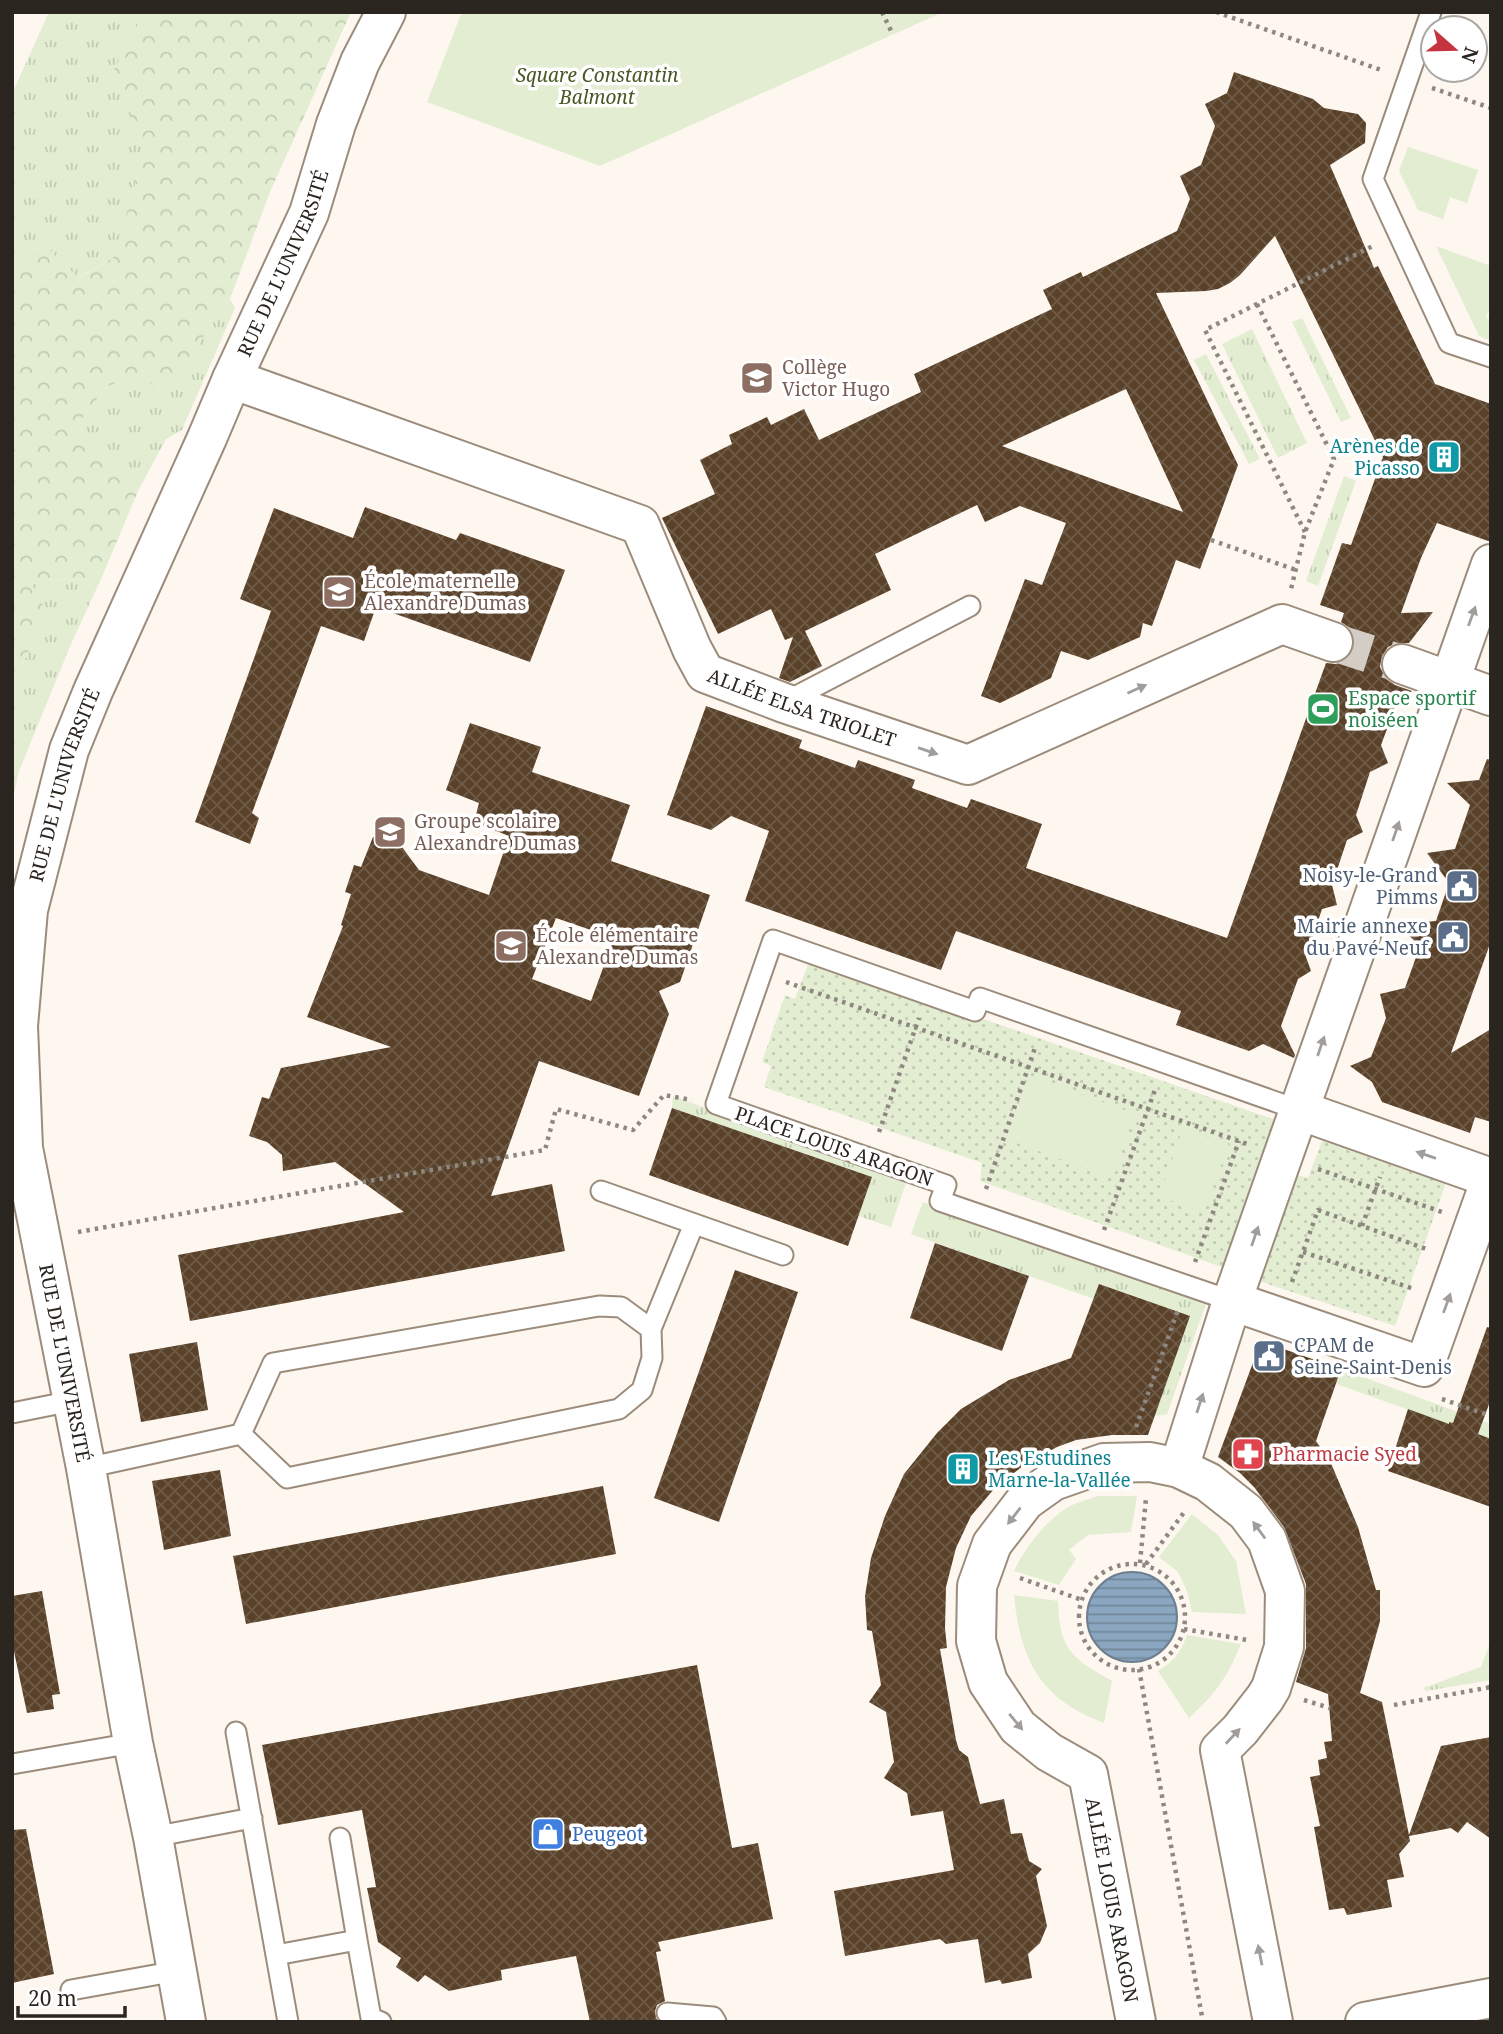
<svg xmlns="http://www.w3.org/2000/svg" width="1503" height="2034" font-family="'Noto Serif',serif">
	<defs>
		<pattern id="grass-tufts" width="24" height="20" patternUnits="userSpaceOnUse" patternTransform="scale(1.75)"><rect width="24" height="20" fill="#e2edd1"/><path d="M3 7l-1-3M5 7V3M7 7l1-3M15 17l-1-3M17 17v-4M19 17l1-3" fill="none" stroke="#c2cbb3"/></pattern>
		<pattern id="forest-crowns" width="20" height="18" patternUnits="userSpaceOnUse" patternTransform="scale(1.75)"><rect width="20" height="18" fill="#e2edd1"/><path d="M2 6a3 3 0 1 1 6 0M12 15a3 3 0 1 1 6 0" fill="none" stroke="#c2cbb3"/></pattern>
		<pattern id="park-dots" width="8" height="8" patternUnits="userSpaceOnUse" patternTransform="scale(1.75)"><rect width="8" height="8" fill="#e2edd1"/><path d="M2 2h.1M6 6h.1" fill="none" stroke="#c2cbb3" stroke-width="1.8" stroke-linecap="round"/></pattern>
		<pattern id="water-rules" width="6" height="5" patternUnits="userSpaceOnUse" patternTransform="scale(1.75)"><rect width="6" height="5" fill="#8aa6c0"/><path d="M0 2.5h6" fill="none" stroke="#71879b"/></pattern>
		<pattern id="building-cross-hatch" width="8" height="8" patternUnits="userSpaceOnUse" patternTransform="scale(1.75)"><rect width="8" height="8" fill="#5a422a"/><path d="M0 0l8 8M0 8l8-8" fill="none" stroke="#6e5b47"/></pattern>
	</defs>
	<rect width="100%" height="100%" fill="#fef7f0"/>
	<path fill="url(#grass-tufts)" d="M 49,12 L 142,12 L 115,70 L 145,152 L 113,258 L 78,278 L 49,250 L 28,249 L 12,282 L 12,94 Z
		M 230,299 L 235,308 L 182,430 L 166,439 L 139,489 L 71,433 L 105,388 L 133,374 L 165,391 Z
		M 1302,318 L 1351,418 L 1341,422 L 1292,322 Z
		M 1252,329 L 1307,443 L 1278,458 L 1222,344 Z
		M 1206,354 L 1260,459 L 1249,464 L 1194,360 Z
		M 1344,476 L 1356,481 L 1318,586 L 1306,581 Z
		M 101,579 L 71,644 L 19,771 L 12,803 L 12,683 L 36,638 L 30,580 Z
		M 673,1096 L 907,1180 L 891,1227 L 858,1216 L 872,1177 L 672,1108 Z
		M 923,1202 L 1207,1301 L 1167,1414 L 1155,1416 L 1094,1299 L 911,1234 Z
		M 1341,1369 L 1491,1424 L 1491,1439 L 1336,1384 Z
		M 1491,1640 L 1491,1680 L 1426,1691 L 1423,1688 L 1481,1667 Z"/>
	<path fill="url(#forest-crowns)" d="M 142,12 L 351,12 L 270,192 L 230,299 L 165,391 L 133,374 L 105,388 L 72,432 L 139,489 L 101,579 L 30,580 L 44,608 L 36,638 L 12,683 L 12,282 L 28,249 L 49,250 L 79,278 L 113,258 L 145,152 L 114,70 Z"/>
	<path fill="url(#park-dots)" d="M 810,959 L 1284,1123 L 1230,1270 L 980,1181 L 982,1163 L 764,1087 L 771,1066 L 762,1062 L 785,995 L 795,999 Z
		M 1323,1139 L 1446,1183 L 1395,1326 L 1259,1281 L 1297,1175 L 1308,1178 Z"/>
	<path fill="#e2edd1" d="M 462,12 L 943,12 L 600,166 L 427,102 Z
		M 1408,147 L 1478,170 L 1467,203 L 1450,197 L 1443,219 L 1418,210 L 1399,171 Z
		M 1436,246 L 1491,266 L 1491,304 L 1486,318 L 1491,320 L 1491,341 L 1479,336 Z
		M 1029,1075 L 1135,1114 L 1112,1178 L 1006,1139 Z
		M 1183,1128 L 1229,1144 L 1204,1213 L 1159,1196 Z
		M 1097,1496 L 1137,1496 L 1131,1532 L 1088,1535 L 1069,1550 L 1076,1559 L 1059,1585 L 1014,1571 C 1026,1547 1043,1524 1065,1509 C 1074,1503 1087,1500 1097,1496 Z
		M 1192,1514 L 1218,1535 L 1236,1561 L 1246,1614 L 1192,1612 L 1187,1591 L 1178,1572 L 1159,1557 Z
		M 1014,1595 L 1058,1601 C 1060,1651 1071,1657 1112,1681 L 1104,1723 C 1040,1700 1020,1659 1014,1595 Z
		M 1187,1635 L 1241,1644 C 1226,1679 1217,1692 1189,1718 L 1158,1671 C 1175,1660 1180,1654 1187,1635 Z"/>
	<path fill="url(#water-rules)" stroke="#6e7f90" stroke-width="2" d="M1087 1617a45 45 0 1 1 90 0a45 45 0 1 1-90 0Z"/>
	<path fill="url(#building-cross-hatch)" fill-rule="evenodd" d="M 1234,72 L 1313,99 L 1324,108 L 1358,114 L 1366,123 L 1365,143 L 1330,165 L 1374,268 L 1378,266 L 1435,384 L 1491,404 L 1491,542 L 1437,523 L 1421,558 L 1401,613 L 1433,612 L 1409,643 L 1397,643 L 1388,647 L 1382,656 L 1380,667 L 1386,679 L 1395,685 L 1412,691 L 1398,700 L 1381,745 L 1388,763 L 1370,772 L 1356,815 L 1363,832 L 1347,840 L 1332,885 L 1337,905 L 1322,909 L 1306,957 L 1311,971 L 1298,979 L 1281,1026 L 1295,1055 L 1294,1058 L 1263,1044 L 1249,1051 L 1176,1025 L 1181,1011 L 956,931 L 941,970 L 745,901 L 769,831 L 731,816 L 711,830 L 667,815 L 706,706 L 802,740 L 799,748 L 855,768 L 858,760 L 915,780 L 912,788 L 967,808 L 971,799 L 1042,824 L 1026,868 L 1227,938 L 1326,663 L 1336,664 L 1347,659 L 1354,649 L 1354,637 L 1350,628 L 1341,622 L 1344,613 L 1320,605 L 1342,543 L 1351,545 L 1383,457 L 1275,236 L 1240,275 L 1230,283 L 1218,289 L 1206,291 L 1156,293 L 1238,465 L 1200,569 L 1176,560 L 1152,626 L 1143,623 L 1140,637 L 1088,660 L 1061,651 L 1051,678 L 1000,703 L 981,696 L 1025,579 L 1042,585 L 1066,523 L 1020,506 L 985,522 L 977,505 L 875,554 L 891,590 L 805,631 L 822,666 L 790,682 L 779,678 L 793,637 L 785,640 L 771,609 L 718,634 L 662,518 L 715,494 L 700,460 L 732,444 L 729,435 L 767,417 L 771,425 L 804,409 L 819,440 L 921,392 L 914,374 L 1052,309 L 1043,290 L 1081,272 L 1083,277 L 1177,231 L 1190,199 L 1180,176 L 1201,165 L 1215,126 L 1205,104 L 1227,93 ZM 1126,389 L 1183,512 L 1002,446 Z
		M 365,507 L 456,540 L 460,533 L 565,570 L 530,662 L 376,607 L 364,641 L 321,626 L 252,813 L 259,818 L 250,844 L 195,822 L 271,611 L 240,599 L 274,508 L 353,538 Z
		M 470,723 L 541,747 L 532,772 L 630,805 L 611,861 L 710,895 L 680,982 L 659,991 L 669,1014 L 639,1096 L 539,1061 L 491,1196 L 552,1184 L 565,1251 L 190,1321 L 178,1255 L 404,1212 L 335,1162 L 283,1171 L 282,1155 L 267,1142 L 249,1136 L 262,1097 L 269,1099 L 281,1068 L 391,1047 L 307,1017 L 343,926 L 341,925 L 351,894 L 345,892 L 354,865 L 361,867 L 373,837 L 402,847 L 419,870 L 489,895 L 509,836 L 474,822 L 479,803 L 446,790 ZM 556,918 L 614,938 L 591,1001 L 532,979 Z
		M 1487,759 L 1491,760 L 1491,941 L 1451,1053 L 1491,1029 L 1491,1122 L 1475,1117 L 1470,1133 L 1382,1102 L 1372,1082 L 1350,1066 L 1371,1057 L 1386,1018 L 1380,994 L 1405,988 L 1420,946 L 1397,924 L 1436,921 L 1449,883 L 1427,853 L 1455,849 L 1470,805 L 1447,783 L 1479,780 Z
		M 672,1108 L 872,1177 L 848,1246 L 649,1175 Z
		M 935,1243 L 1029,1276 L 1002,1351 L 910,1318 Z
		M 735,1270 L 798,1292 L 719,1522 L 654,1498 Z
		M 1099,1284 L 1190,1316 L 1148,1435 L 1112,1435 L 1076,1440 L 1057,1447 L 1024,1465 L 994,1489 L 971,1516 L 956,1548 L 946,1587 L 945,1628 L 947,1648 L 940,1649 L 956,1740 L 959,1750 L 968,1757 L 980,1804 L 1004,1799 L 1011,1834 L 1022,1833 L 1029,1861 L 1042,1869 L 1036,1876 L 1047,1926 L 1040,1943 L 1028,1954 L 1032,1978 L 1002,1984 L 1000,1980 L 985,1983 L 978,1939 L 946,1944 L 940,1939 L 845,1956 L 834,1891 L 954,1870 L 943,1811 L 911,1816 L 907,1793 L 884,1778 L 894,1762 L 886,1712 L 869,1702 L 881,1685 L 872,1631 L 867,1630 L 865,1596 L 871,1558 L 885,1516 L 904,1474 L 937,1433 L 961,1409 L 1009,1380 L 1071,1358 Z
		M 1487,1327 L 1491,1328 L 1491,1399 L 1478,1434 L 1491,1439 L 1491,1507 L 1388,1471 L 1408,1409 L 1449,1424 L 1449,1422 L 1453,1423 Z
		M 1261,1341 L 1341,1369 L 1316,1441 L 1330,1461 L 1358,1527 L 1376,1590 L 1380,1590 L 1380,1621 L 1360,1693 L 1382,1702 L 1409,1835 L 1441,1746 L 1491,1737 L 1491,1839 L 1467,1822 L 1458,1833 L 1451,1828 L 1409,1836 L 1410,1841 L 1399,1854 L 1404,1877 L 1387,1880 L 1392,1907 L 1347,1915 L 1344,1908 L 1329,1910 L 1314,1827 L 1320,1826 L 1310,1777 L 1320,1775 L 1318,1760 L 1327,1758 L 1324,1742 L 1332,1741 L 1328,1694 L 1296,1682 L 1306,1648 L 1306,1584 L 1284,1527 L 1254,1487 L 1240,1473 L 1218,1457 Z
		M 197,1342 L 208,1410 L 141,1422 L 129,1354 Z
		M 220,1470 L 231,1536 L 164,1550 L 152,1481 Z
		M 603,1486 L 616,1554 L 246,1624 L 233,1556 Z
		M 42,1591 L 60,1694 L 52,1695 L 54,1709 L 27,1713 L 12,1642 L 12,1596 Z
		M 697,1665 L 732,1848 L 758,1843 L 773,1919 L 658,1942 L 661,1951 L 656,1952 L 665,2001 L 657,2005 L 655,2011 L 656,2018 L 659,2022 L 590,2022 L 576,1956 L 501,1970 L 502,1980 L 449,1991 L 425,1975 L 418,1982 L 396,1967 L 401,1958 L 378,1942 L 367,1888 L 376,1887 L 362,1810 L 278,1825 L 262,1745 Z
		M 26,1829 L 54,1974 L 12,1983 L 12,1830 Z"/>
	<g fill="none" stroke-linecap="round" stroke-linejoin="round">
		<path stroke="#d4cdc6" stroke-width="38" stroke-dasharray="38 19" stroke-linecap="butt" d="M 1333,642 L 1402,664"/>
		<defs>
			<path id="service" d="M 1431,12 L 1373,179 L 1449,343 L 1491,357
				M 785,702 L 970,606
				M 601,1191 L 783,1255
				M 1232,1301 L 940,1201 L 946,1185 L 716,1104 L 773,940 L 975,1011 L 980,998 L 1299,1110
				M 599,1306 L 621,1307 L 651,1329 L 652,1358 L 642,1390 L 619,1409 L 287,1478 L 241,1434 L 273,1363 Z
				M 651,1329 L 694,1224
				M 12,1413 L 72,1401
				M 86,1468 L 241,1434
				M 236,1732 L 276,1955 L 357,1940 L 371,2018 L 381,2022
				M 12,1764 L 133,1743
				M 153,1837 L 252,1818
				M 340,1838 L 357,1940
				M 276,1955 L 288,2022
				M 71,1990 L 177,1971
				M 667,2013 L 713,2017 L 716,2022"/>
			<g id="minor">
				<path id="s1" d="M 232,379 L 640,525 L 692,649 L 705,673 L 784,703 L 968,765 L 1282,624 L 1333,642"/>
				<path d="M 1402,664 L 1491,696"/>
				<path d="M 1299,1110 L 1491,1178"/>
				<path d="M 1232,1301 L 1424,1367 L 1491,1179"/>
				<path d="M 1179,1468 L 1232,1301 L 1491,564"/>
				<path id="s2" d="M 186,2022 L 153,1837 L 133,1743 L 86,1468 L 23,1148 L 18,1026 L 28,910 L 69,750 L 93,691 L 207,438 L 232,379 L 309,213 L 336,124 L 360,62 L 386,12"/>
				<path d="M 1136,2022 L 1088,1774 L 1049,1752 L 1018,1727 L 988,1682 L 976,1641 L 977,1586 L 992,1544 L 1025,1501 L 1053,1481 L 1104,1463 L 1150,1462 L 1179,1468 L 1208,1482 L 1246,1512 L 1267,1540 L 1285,1591 L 1284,1647 L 1271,1688 L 1265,1698 L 1240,1730 L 1220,1750 L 1273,2022"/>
			</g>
			<path id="secondary" d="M 1365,2022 L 1491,1998"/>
		</defs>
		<use href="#service" stroke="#9c8c7c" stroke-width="23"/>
		<use href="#minor" stroke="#9c8c7c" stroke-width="42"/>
		<use href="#secondary" stroke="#9c8c7c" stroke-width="42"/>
		<path stroke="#8e8881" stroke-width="4.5" stroke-dasharray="3.5 5" stroke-linecap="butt" d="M 882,12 L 893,35
			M 1216,12 L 1384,71
			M 1432,88 L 1491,108
			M 1257,304 L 1334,459 L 1305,532 L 1291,589
			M 1305,532 L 1205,330 L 1375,245
			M 1211,540 L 1296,570
			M 786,982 L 1250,1145
			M 879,1132 L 919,1018
			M 1318,1169 L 1442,1212
			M 986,1189 L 1036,1045
			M 1362,1226 L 1380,1177
			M 1104,1230 L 1156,1087
			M 78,1232 L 545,1150 L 556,1109 L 633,1130 L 664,1095 L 692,1100
			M 1303,1252 L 1414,1289
			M 1195,1262 L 1239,1141
			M 1292,1282 L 1318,1210 L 1429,1250
			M 1442,1399 L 1491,1416
			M 1136,1427 L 1178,1310
			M 1140,1563 L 1146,1498
			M1079 1617a53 53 0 1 1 106 0a53 53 0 1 1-106 0Z
			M 1146,1564 L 1185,1511
			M 1020,1578 L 1082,1600
			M 1184,1629 L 1247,1640
			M 1139,1669 L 1203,2022
			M 1304,1700 L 1330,1708
			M 1394,1705 L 1491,1687"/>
		<use href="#service" stroke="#fff" stroke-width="19"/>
		<use href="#minor" stroke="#fff" stroke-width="38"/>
		<use href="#secondary" stroke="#fff" stroke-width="38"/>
	</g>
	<defs><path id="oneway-solid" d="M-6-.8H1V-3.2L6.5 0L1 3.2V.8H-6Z" transform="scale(1.75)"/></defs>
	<g fill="#a09d9a">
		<use href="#oneway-solid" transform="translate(1472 616) rotate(-70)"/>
		<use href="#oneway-solid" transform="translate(1137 689) rotate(-24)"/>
		<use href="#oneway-solid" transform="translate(928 751) rotate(19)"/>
		<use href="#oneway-solid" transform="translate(1396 831) rotate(-71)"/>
		<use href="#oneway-solid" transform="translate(1321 1046) rotate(-71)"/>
		<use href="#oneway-solid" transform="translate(1426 1155) rotate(-161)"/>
		<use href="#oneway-solid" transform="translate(1255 1236) rotate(-71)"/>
		<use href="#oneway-solid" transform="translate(1447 1303) rotate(-70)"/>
		<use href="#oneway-solid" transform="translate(1200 1403) rotate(-72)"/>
		<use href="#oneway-solid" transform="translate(1014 1516) rotate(128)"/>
		<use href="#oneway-solid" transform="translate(1259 1530) rotate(-126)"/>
		<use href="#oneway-solid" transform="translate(1016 1722) rotate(50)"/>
		<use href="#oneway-solid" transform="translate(1233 1736) rotate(-47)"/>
		<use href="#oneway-solid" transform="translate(1260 1955) rotate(-101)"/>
	</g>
	<defs>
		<symbol id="school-square" viewBox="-11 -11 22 22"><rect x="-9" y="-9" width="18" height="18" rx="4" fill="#8d6e63" stroke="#fff"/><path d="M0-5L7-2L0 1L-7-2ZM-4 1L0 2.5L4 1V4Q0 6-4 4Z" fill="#fff"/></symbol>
		<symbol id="building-square" viewBox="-11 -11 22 22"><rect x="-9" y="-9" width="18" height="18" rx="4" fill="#0f9aa8" stroke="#fff"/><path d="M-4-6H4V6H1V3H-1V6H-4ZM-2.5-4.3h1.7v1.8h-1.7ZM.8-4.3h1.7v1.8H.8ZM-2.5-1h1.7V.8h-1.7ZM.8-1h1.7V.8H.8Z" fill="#fff"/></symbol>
		<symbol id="stadium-square" viewBox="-11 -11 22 22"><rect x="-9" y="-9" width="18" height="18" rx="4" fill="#2e9e5b" stroke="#fff"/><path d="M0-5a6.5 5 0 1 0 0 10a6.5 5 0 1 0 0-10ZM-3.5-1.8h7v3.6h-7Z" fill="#fff"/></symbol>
		<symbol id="civic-square" viewBox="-11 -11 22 22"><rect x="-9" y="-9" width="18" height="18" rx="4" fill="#5c6f8a" stroke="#fff"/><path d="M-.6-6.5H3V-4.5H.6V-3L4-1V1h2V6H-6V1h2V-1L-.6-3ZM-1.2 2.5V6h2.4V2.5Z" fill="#fff"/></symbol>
		<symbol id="pharmacy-square" viewBox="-11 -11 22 22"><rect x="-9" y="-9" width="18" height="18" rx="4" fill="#e0444e" stroke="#fff"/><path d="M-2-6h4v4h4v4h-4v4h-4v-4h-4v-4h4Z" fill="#fff"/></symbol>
		<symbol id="shop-square" viewBox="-11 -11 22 22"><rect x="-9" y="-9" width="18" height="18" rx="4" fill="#3f7fe0" stroke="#fff"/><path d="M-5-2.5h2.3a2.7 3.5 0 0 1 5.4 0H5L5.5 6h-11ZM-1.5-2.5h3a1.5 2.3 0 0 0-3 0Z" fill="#fff"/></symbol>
	</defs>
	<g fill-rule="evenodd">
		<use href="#school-square" x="738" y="359" width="38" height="38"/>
		<use href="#building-square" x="1425" y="438" width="38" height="38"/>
		<use href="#school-square" x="320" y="573" width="38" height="38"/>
		<use href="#stadium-square" x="1304" y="690" width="38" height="38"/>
		<use href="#school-square" x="371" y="813" width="38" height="38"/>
		<use href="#civic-square" x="1443" y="867" width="38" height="38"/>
		<use href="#civic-square" x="1434" y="918" width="38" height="38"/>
		<use href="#school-square" x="492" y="927" width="38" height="38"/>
		<use href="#civic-square" x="1250" y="1337" width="38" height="38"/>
		<use href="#pharmacy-square" x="1229" y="1435" width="38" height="38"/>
		<use href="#building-square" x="944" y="1450" width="38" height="38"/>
		<use href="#shop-square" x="529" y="1815" width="38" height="38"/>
	</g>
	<g text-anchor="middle" stroke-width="7" stroke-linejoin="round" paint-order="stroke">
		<g font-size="19" font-style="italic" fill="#465823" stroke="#fff">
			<text x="597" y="82">Square Constantin<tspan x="597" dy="22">Balmont</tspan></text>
		</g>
		<g font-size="19" fill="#2b251f" stroke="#fff">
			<text dy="7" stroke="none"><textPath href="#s2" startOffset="1825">RUE DE L'UNIVERSITÉ</textPath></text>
			<text dy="7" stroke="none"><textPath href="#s1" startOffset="698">ALLÉE ELSA TRIOLET</textPath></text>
			<text dy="7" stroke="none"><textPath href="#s2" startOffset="1258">RUE DE L'UNIVERSITÉ</textPath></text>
			<text transform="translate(834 1146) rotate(19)" y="7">PLACE LOUIS ARAGON</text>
			<text transform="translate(65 1363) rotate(79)" y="7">RUE DE L'UNIVERSITÉ</text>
			<text transform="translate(1112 1900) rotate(79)" y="7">ALLÉE LOUIS ARAGON</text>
		</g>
		<g font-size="19" fill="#785e54" stroke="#fff" text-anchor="start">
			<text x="782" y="374">Collège<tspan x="782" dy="22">Victor Hugo</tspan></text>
			<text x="364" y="588">École maternelle<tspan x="364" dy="22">Alexandre Dumas</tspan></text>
			<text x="414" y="828">Groupe scolaire<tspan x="414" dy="22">Alexandre Dumas</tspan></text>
			<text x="536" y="942">École élémentaire<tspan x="536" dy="22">Alexandre Dumas</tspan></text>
		</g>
		<g font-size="19" fill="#0d838f" stroke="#fff" text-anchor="end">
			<text x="1420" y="453">Arènes de<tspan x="1420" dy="22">Picasso</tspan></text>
			<text x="988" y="1465" text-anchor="start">Les Estudines<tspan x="988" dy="22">Marne-la-Vallée</tspan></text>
		</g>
		<g font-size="19" fill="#27864d" stroke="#fff" text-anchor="start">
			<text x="1348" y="705">Espace sportif<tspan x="1348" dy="22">noiséen</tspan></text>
		</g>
		<g font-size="19" fill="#4e5e75" stroke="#fff" text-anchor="end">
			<text x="1438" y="882">Noisy-le-Grand<tspan x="1438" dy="22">Pimms</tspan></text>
			<text x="1428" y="933">Mairie annexe<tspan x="1428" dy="22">du Pavé-Neuf</tspan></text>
			<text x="1294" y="1352" text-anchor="start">CPAM de<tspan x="1294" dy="22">Seine-Saint-Denis</tspan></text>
		</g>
		<g font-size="19" fill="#be3a42" stroke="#fff" text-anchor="start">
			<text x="1272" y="1461">Pharmacie Syed</text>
		</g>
		<g font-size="19" fill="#366cbe" stroke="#fff" text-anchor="start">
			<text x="572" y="1841">Peugeot</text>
		</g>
	</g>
	<rect width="1503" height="2034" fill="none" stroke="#2b251f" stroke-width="28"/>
	<g transform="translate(1454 49) rotate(110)"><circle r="33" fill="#ffffff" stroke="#aaa8a5" stroke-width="2"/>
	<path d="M0-5L12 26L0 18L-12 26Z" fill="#c4353f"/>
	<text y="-10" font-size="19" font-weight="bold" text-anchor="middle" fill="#2b251f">N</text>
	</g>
	<path d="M18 2006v10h107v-10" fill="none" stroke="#2b251f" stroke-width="3.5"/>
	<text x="28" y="2006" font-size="21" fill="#2b251f" stroke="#ffffff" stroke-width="5" paint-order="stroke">20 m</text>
</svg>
